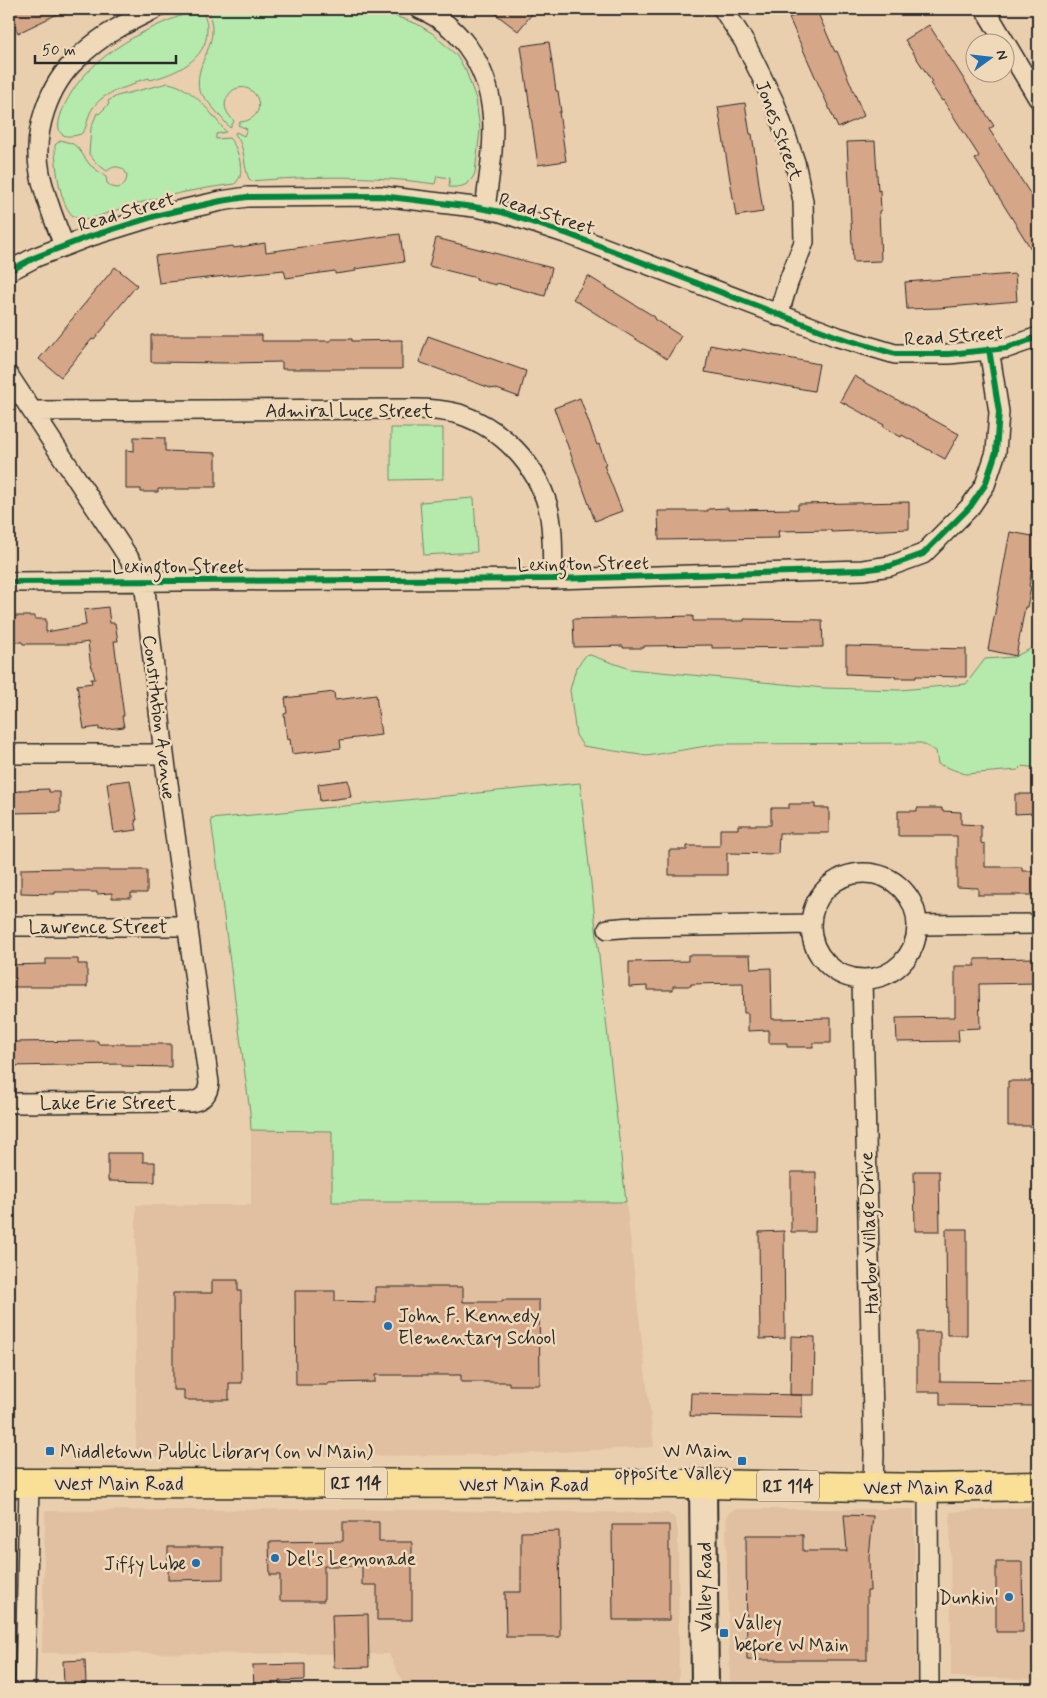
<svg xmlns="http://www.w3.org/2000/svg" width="1047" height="1698" font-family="Mynerve,sans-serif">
	<rect width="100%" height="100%" fill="#eacfae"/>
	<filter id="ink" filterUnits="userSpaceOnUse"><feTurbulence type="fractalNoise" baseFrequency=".02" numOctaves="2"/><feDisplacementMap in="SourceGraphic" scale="10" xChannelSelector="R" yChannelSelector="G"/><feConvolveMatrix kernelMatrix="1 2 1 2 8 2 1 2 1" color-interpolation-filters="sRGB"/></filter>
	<g filter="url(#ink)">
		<path fill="#e0c0a1" d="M 251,1130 L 332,1130 L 332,1202 L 626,1202 L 654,1447 L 495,1455 L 136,1457 L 136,1205 L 251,1205 Z
			M 1038,1506 L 1038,1689 L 1035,1689 L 1035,1679 L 951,1677 L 950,1512 Z
			M 321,1509 L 668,1513 L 676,1519 L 678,1532 L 679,1689 L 406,1689 L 389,1654 L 42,1653 L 45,1511 Z
			M 734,1509 L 914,1509 L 917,1689 L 730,1689 L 726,1527 L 727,1514 Z"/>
		<path fill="#b5eaac" stroke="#708a6c" d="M 199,9 C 205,15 207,21 207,30 C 207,60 175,74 150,80 L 149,78 L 135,82 L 135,84 C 118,90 99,94 90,113 C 87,120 87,129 81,134 C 39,147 67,97 78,83 C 85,74 94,65 103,58 C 131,35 165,21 199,9 Z
			M 210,9 L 375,9 L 417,24 L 432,33 L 456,55 L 466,71 L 476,99 L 480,130 L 475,173 C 470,185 462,188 449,187 L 450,178 L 437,176 L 435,184 C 374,175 312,176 250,181 C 242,166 247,148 235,134 L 236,132 L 244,136 L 247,129 L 238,125 L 240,122 C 273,119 257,77 233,90 C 230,93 227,96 226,100 C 223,108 228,115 234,121 L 230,128 L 199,91 C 195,67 210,54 212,33 C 213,25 209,17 210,9 Z
			M 168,83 C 193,87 211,113 226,132 L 216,134 L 216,139 L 229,138 C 237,145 243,166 240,177 C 239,179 237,181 235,184 C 186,190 138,201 91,219 C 84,220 78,220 72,215 C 59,202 55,162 55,145 L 61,140 L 73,144 L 78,148 L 90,165 L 106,177 L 107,183 L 112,187 L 118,188 L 123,186 L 126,181 L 127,176 L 125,171 C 119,165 113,166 107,171 L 96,163 L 89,154 L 91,128 L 97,113 L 99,114 L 109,104 L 108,101 L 117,96 Z
			M 391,428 L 443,428 L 443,479 L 391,480 Z
			M 474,498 L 477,552 L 424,555 L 420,502 Z
			M 1032,648 L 1038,649 L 1038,768 L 1022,766 L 1018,770 L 965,774 L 938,764 L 936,751 L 921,743 L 718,744 L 647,756 L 583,746 L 576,735 L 570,690 L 576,668 L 587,654 L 630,669 L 824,688 L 900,690 L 966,684 L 985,659 L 1014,657 Z
			M 580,783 L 626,1202 L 332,1202 L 332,1131 L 251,1130 L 250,1112 L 211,819 Z"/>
		<path fill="#d6a688" stroke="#2b2b2b" d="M 9,9 L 68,9 L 18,33 L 9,12 Z
			M 489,9 L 536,9 L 518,31 Z
			M 810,9 L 816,9 L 835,52 L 837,51 L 864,116 L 838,128 L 789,18 Z
			M 929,25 L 994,126 L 989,129 L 1038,206 L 1038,260 L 975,159 L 979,156 L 943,100 L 942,101 L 930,83 L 932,82 L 905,40 Z
			M 549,42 L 556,91 L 558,91 L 561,112 L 559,112 L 566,161 L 538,165 L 521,46 Z
			M 745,103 L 750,134 L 752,134 L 763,212 L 736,216 L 718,107 Z
			M 875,141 L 878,191 L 880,190 L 881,211 L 879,211 L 881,261 L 853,262 L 847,142 Z
			M 400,234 L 404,262 L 355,269 L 356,271 L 335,274 L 335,271 L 286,278 L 284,270 L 159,283 L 155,256 L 233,246 L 234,248 L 265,243 L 266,252 Z
			M 436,238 L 552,268 L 545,296 L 497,283 L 496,285 L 476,280 L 477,278 L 429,266 Z
			M 115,267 L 137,285 L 106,323 L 107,324 L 94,340 L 92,339 L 61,377 L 39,359 Z
			M 1015,274 L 1017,301 L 939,308 L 907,309 L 905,282 Z
			M 588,276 L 655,317 L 654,319 L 681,336 L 667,359 L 573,299 Z
			M 151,335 L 262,335 L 262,341 L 331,341 L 331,339 L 352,339 L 352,341 L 402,340 L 402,369 L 282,369 L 282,362 L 230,363 L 151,362 Z
			M 428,336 L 526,371 L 519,397 L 494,388 L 493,389 L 419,362 Z
			M 710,345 L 741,351 L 742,349 L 819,364 L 814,391 L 705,372 Z
			M 854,376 L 959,434 L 945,459 L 902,435 L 901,437 L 883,427 L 884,425 L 840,401 Z
			M 580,398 L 597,445 L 599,444 L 606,464 L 604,465 L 622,511 L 595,521 L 554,408 Z
			M 134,437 L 165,438 L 165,451 L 216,453 L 216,487 L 190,487 L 190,489 L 158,489 L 158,492 L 141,492 L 141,489 L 126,489 L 126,450 L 134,451 Z
			M 909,502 L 909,529 L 831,532 L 831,530 L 778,531 L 779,538 L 659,540 L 658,511 L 708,511 L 708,509 L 728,508 L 728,510 L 798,509 L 798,504 Z
			M 1010,532 L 1038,537 L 1029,586 L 1031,587 L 1027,607 L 1025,607 L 1016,656 L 988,650 Z
			M 108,607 L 110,623 L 115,623 L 118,641 L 114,641 L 124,716 L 122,716 L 124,727 L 99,730 L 99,727 L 84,729 L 77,685 L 92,683 L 91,679 L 95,679 L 90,660 L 88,642 L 76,644 L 23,644 L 22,642 L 9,642 L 9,616 L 35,616 L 35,619 L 46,619 L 46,632 L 86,625 L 84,610 Z
			M 693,616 L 693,621 L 744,621 L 744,619 L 822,620 L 823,647 L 712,648 L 712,645 L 644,646 L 644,648 L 623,648 L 623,646 L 574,647 L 573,619 Z
			M 846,646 L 966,649 L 966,677 L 916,676 L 916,678 L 895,678 L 895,676 L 846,674 Z
			M 334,692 L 335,700 L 376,695 L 381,735 L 340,740 L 341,748 L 292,754 L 290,739 L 287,740 L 284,714 L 287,713 L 285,698 Z
			M 130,780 L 137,820 L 135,820 L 137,830 L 114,833 L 107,783 Z
			M 348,780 L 351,797 L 320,801 L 318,784 Z
			M 49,789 L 49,792 L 60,792 L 60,812 L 10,813 L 10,792 L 20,791 L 20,790 Z
			M 1015,794 L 1036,794 L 1036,813 L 1015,814 Z
			M 789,804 L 815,804 L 815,808 L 829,808 L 829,833 L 779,833 L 778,854 L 727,853 L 727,875 L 669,875 L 669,850 L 687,850 L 687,846 L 720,846 L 720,829 L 738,829 L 738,825 L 771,825 L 771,808 L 789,808 Z
			M 917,808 L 942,808 L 942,811 L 961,812 L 961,824 L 981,825 L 981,843 L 985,844 L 985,867 L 1022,867 L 1022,871 L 1038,871 L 1038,895 L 978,895 L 978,888 L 957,887 L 957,836 L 898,836 L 898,811 L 917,811 Z
			M 71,868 L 71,870 L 147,870 L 147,893 L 131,893 L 131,898 L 112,898 L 112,893 L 97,894 L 97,892 L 55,892 L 55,894 L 21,893 L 21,869 Z
			M 688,955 L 750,955 L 751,969 L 771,968 L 772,1019 L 831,1018 L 831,1043 L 813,1043 L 813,1047 L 787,1047 L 787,1043 L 769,1043 L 769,1030 L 748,1031 L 748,1013 L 744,1013 L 743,983 L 691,984 L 691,986 L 673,986 L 673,990 L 647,990 L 647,986 L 629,987 L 629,962 L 688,961 Z
			M 1038,958 L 1038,983 L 979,984 L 980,1028 L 958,1029 L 959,1041 L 897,1042 L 896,1018 L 955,1017 L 955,966 L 975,966 L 975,959 Z
			M 46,959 L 78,959 L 78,964 L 87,964 L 87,987 L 9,987 L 9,965 L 46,964 Z
			M 98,1041 L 98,1044 L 171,1044 L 171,1067 L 122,1066 L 122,1064 L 9,1066 L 9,1042 Z
			M 1008,1081 L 1038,1081 L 1038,1126 L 1008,1126 Z
			M 108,1153 L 143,1153 L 143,1162 L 155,1162 L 155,1182 L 108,1181 Z
			M 914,1171 L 939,1171 L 940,1231 L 915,1231 Z
			M 791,1172 L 816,1172 L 815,1232 L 791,1232 Z
			M 946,1229 L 967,1229 L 967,1335 L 947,1335 Z
			M 784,1231 L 785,1338 L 760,1339 L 759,1232 Z
			M 212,1280 L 238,1280 L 238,1291 L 241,1291 L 242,1383 L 229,1383 L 229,1400 L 184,1400 L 184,1390 L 173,1390 L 173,1293 L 212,1293 Z
			M 375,1287 L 463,1287 L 463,1302 L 502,1302 L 502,1300 L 539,1300 L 540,1385 L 509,1385 L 509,1382 L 461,1382 L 461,1375 L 375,1375 L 375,1382 L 328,1383 L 328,1385 L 296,1385 L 295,1291 L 335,1291 L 335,1301 L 375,1302 Z
			M 917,1332 L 940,1332 L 940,1381 L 1038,1382 L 1038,1406 L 940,1405 L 940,1392 L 917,1392 Z
			M 791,1336 L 815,1337 L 814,1395 L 790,1395 Z
			M 691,1393 L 802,1395 L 802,1418 L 690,1416 Z
			M 844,1515 L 873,1516 L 869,1557 L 870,1591 L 867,1591 L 867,1660 L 747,1660 L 746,1535 L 803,1535 L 803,1551 L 847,1551 Z
			M 343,1522 L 379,1522 L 379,1542 L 412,1542 L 412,1620 L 377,1620 L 377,1585 L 362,1585 L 362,1566 L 324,1566 L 324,1601 L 280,1601 L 280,1575 L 270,1575 L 269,1542 L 343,1541 Z
			M 612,1525 L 669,1525 L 669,1620 L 613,1620 Z
			M 559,1531 L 560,1637 L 506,1637 L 505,1592 L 521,1592 L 521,1532 Z
			M 168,1547 L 223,1547 L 223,1579 L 168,1580 Z
			M 996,1562 L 1022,1562 L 1023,1632 L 996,1632 Z
			M 368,1614 L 369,1667 L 334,1668 L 332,1615 Z
			M 85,1660 L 86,1684 L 64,1685 L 63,1661 Z
			M 305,1664 L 305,1680 L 280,1681 L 280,1689 L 254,1689 L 253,1665 Z"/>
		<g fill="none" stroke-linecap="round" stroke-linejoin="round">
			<defs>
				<path id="street" d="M 420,9 C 438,16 455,30 467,46 C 505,98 492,151 485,209
					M 723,9 L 744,41 L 775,104 L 795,162 L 803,201 L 804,242 L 788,283 L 778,316
					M 985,9 L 1038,98
					M 64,245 C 55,222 45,198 40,173 C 32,133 48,85 78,58 C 100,36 127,22 155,9
					M 9,271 L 36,257 L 88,237 L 159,215 L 221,201 L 247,197 L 381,196 L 474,207 L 501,212 L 568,234 L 838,337 L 895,354 L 949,354 L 1007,348 L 1038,337
					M 9,376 L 144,581 L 164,754 L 209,1083 C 208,1095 202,1100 191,1102 L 9,1103
					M 32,411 L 413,409 C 429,409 444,410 459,414 C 501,428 536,463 548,507 C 554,530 552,556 553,579
					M 9,582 L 553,579 L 863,570 L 890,566 L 923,554 L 970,507 L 985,485 L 996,452 L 999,412 L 989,349
					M 9,754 L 164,754
					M811 926a53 53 0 1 1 106 0a53 53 0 1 1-106 0Z
					M 917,925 L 1038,924
					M 9,926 L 188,926
					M 608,929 L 632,927 L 810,924
					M 862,980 L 874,1454 L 873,1487
					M 928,1488 L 929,1689
					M 25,1689 L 29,1483"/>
				<path id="secondary" d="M 703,1484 L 705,1689"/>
				<path id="highway" d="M 9,1483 L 703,1484 L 928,1488 L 1038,1486"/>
			</defs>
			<use href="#street" stroke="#2b2b2b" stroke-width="22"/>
			<use href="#secondary" stroke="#2b2b2b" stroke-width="30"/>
			<use href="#highway" stroke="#2b2b2b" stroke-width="31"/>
			<use href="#street" stroke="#efd9b8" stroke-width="19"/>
			<use href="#secondary" stroke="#efd9b8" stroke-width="26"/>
			<use href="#highway" stroke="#fadf96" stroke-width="28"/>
			<defs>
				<path id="cycleway" d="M 9,271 L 36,257 L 88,237 L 159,215 L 221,201 L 247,197 L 381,196 L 474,207 L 501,212 L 568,234 L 838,337 L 895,354 L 949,354 L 1007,348 L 1038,337
					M 9,582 L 553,579 L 863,570 L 890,566 L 923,554 L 970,507 L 985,485 L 996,452 L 999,412 L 989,349"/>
			</defs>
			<use href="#cycleway" stroke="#efd9b8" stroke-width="9"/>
			<use href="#cycleway" stroke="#00873e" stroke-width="6"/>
		</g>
	</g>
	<g fill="#1f6fb2" stroke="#efd9b8" stroke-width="2">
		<circle cx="388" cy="1326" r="5"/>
		<rect x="45" y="1446" width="10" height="10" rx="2.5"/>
		<rect x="737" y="1456" width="10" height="10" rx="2.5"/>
		<circle cx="275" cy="1558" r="5"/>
		<circle cx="196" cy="1563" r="5"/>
		<circle cx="1009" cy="1597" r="5"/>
		<rect x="719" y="1628" width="10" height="10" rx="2.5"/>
	</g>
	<g text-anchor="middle" stroke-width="5" stroke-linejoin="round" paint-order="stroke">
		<g fill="#efd9b8" stroke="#665f55" stroke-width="1">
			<rect x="325" y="1467.5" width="62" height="31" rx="4"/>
			<rect x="757" y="1470.5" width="62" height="31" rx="4"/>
		</g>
		<g font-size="18" font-weight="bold" fill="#2b2b2b">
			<text x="356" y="1489">RI 114</text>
			<text x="788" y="1492">RI 114</text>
		</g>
		<g font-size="19" fill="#2b2b2b" stroke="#efd9b8">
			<text transform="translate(780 130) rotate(70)" y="7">Jones Street</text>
			<text transform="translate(126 211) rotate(-16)" y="7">Read Street</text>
			<text transform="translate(547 213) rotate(18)" y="7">Read Street</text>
			<text transform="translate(954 335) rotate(-4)" y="7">Read Street</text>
			<text x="349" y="417">Admiral Luce Street</text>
			<text transform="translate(583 563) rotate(-1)" y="7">Lexington Street</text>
			<text x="178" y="573">Lexington Street</text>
			<text transform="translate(160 717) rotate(83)" y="7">Constitution Avenue</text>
			<text x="98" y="933">Lawrence Street</text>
			<text x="108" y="1109">Lake Erie Street</text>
			<text transform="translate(868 1233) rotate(-92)" y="7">Harbor Village Drive</text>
			<text x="119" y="1490">West Main Road</text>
			<text x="524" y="1491">West Main Road</text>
			<text x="928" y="1494">West Main Road</text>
			<text transform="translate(704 1587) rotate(-90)" y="7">Valley Road</text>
		</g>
		<g font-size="19" fill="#2b2b2b" stroke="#efd9b8" text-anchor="start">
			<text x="398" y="1322">John F. Kennedy<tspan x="398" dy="22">Elementary School</tspan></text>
			<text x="732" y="1457" text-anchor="end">W Main<tspan x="732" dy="22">opposite Valley</tspan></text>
			<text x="60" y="1458">Middletown Public Library (on W Main)</text>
			<text x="285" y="1565">Del's Lemonade</text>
			<text x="186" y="1570" text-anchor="end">Jiffy Lube</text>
			<text x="999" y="1604" text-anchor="end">Dunkin'</text>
			<text x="734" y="1629">Valley<tspan x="734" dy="22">before W Main</tspan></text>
		</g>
	</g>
	<rect width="1047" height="1698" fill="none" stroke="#efd9b8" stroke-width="30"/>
	<rect x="15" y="15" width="1017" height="1668" fill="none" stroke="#2b2b2b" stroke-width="2" filter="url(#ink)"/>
	<g transform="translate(990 58) rotate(75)"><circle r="24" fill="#efd9b8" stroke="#a19380"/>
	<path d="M0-4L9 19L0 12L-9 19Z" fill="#1f6fb2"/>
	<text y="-8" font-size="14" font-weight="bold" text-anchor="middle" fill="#2b2b2b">N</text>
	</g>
	<path d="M35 55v8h141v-8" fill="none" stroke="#2b2b2b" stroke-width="2.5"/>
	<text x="42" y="55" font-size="15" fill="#2b2b2b" stroke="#efd9b8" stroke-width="4" paint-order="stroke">50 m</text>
</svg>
